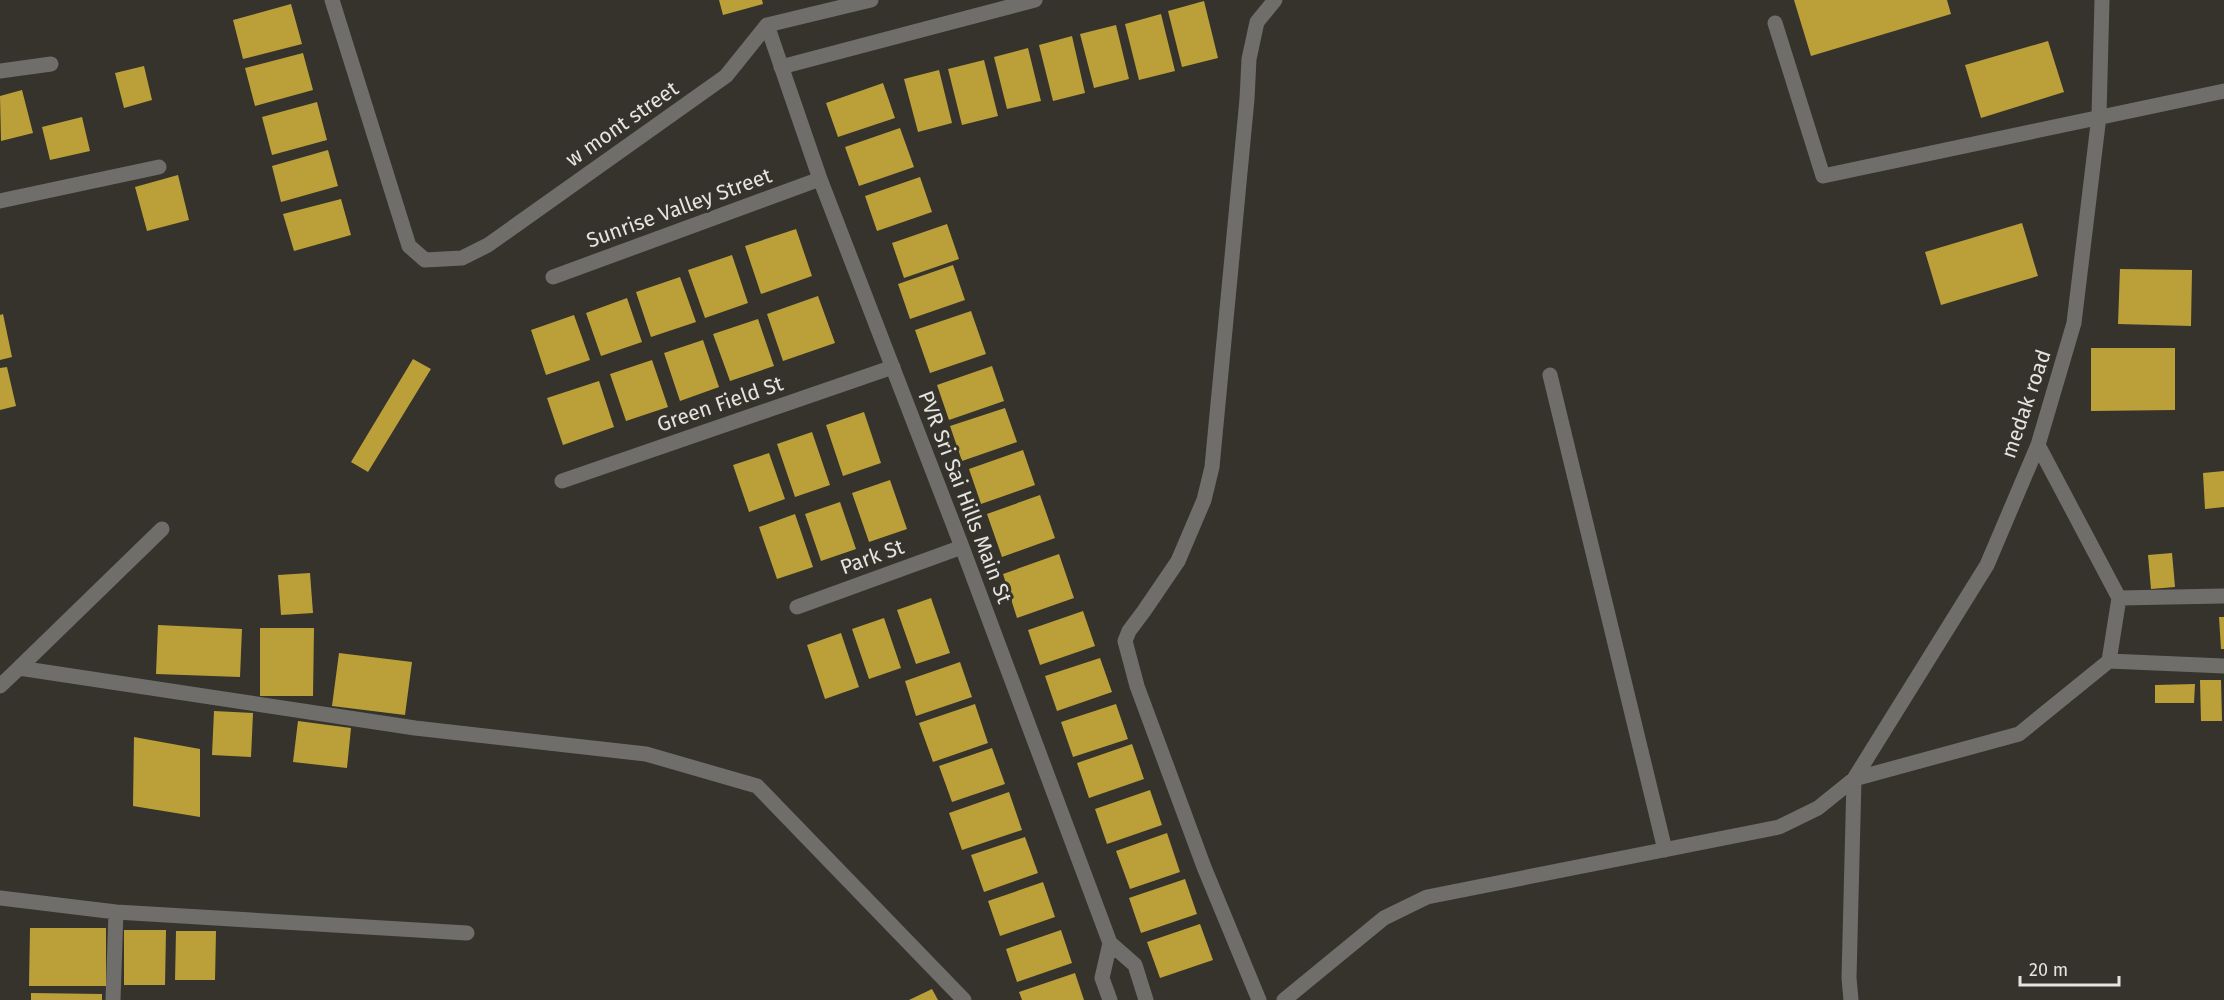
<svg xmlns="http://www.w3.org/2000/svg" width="2224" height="1000" font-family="'Fira Sans',sans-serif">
	<rect width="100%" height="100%" fill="#35332c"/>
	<path fill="#bba03a" d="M 719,0 L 762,0 L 763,4 L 723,15 Z
		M 1794,0 L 1947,0 L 1951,14 L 1811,56 Z
		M 1204,1 L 1218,58 L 1182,67 L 1168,11 Z
		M 291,4 L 302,44 L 243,59 L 233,20 Z
		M 1161,14 L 1175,71 L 1139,80 L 1125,24 Z
		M 1116,25 L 1129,79 L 1094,88 L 1080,34 Z
		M 1072,36 L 1085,93 L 1053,101 L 1039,45 Z
		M 2048,41 L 2064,92 L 1981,118 L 1965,65 Z
		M 1028,48 L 1041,101 L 1007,109 L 994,57 Z
		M 303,53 L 313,90 L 255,106 L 245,68 Z
		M 984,60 L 998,116 L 962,125 L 948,69 Z
		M 144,66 L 152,100 L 124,108 L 115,73 Z
		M 939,70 L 952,123 L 918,132 L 904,79 Z
		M 883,83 L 895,118 L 838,137 L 826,103 Z
		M 22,90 L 33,133 L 1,141 L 0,96 Z
		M 317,102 L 327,140 L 272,155 L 262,117 Z
		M 82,117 L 90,151 L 50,160 L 42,127 Z
		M 900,128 L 914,167 L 859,186 L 845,147 Z
		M 328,150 L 338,186 L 281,202 L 272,166 Z
		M 178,175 L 189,220 L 147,231 L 135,187 Z
		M 920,177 L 932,212 L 877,231 L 865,196 Z
		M 341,199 L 351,235 L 294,251 L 283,214 Z
		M 2022,223 L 2038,276 L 1941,305 L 1925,252 Z
		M 947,224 L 959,259 L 904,278 L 892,243 Z
		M 796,229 L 812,276 L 761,294 L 745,246 Z
		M 732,255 L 748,303 L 705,318 L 688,270 Z
		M 953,265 L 965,300 L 910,319 L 898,284 Z
		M 2120,269 L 2192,270 L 2191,326 L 2118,324 Z
		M 680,277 L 696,322 L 651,337 L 636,292 Z
		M 818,296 L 835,343 L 783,361 L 767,314 Z
		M 627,298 L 642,342 L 601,356 L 586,313 Z
		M 971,311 L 986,354 L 930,373 L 915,330 Z
		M 3,314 L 12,357 L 0,360 L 0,315 Z
		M 574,315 L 590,360 L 546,375 L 531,330 Z
		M 758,319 L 774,366 L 730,381 L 713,334 Z
		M 703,340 L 719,387 L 680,401 L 664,353 Z
		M 2091,348 L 2175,348 L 2175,410 L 2091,411 Z
		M 413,359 L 431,369 L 368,472 L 351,462 Z
		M 652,360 L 668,407 L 626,421 L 610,374 Z
		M 992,366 L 1004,401 L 949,420 L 937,385 Z
		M 7,367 L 16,406 L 0,410 L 0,368 Z
		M 599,381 L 614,427 L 563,445 L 547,398 Z
		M 1005,408 L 1017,442 L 962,461 L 950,426 Z
		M 864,412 L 881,463 L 843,476 L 826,425 Z
		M 812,432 L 830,485 L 795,497 L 777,444 Z
		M 1023,450 L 1035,485 L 981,504 L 969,469 Z
		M 769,453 L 785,499 L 749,512 L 733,465 Z
		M 2224,471 L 2224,507 L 2205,509 L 2203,473 Z
		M 890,480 L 907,529 L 869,542 L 852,493 Z
		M 1040,495 L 1055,538 L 1002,557 L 987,514 Z
		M 840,502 L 856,549 L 821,561 L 805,514 Z
		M 795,514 L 813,567 L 777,579 L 759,527 Z
		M 2172,553 L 2175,587 L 2151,589 L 2148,555 Z
		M 1059,554 L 1074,598 L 1017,618 L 1003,574 Z
		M 310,573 L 313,613 L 281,615 L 278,575 Z
		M 931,598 L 950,653 L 916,664 L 897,610 Z
		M 1083,611 L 1095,646 L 1040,665 L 1028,630 Z
		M 2219,617 L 2224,617 L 2224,649 L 2221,649 Z
		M 884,618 L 901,668 L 869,679 L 852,629 Z
		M 158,625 L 242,629 L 240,677 L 156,674 Z
		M 260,628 L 314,628 L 313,696 L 260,696 Z
		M 841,633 L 859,687 L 825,699 L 807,645 Z
		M 339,653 L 412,662 L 405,715 L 332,706 Z
		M 1100,658 L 1112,692 L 1057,711 L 1045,676 Z
		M 960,662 L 972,697 L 916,716 L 905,681 Z
		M 2200,680 L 2221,680 L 2222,721 L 2201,721 Z
		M 2195,684 L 2194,703 L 2155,703 L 2155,685 Z
		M 975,704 L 988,743 L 933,762 L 919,723 Z
		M 1116,704 L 1128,739 L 1073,757 L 1061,722 Z
		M 214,711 L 253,713 L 251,757 L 212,755 Z
		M 298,721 L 351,728 L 347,768 L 293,762 Z
		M 134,737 L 200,749 L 200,817 L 133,806 Z
		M 1132,744 L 1144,779 L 1089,798 L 1077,763 Z
		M 992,748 L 1005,784 L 952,802 L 939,766 Z
		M 1150,790 L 1162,825 L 1107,844 L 1095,809 Z
		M 1009,792 L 1022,830 L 962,850 L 949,813 Z
		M 1167,833 L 1180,872 L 1130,889 L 1116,851 Z
		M 1025,837 L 1038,873 L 984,892 L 971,855 Z
		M 1185,879 L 1197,914 L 1141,933 L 1129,898 Z
		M 1043,882 L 1055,917 L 1000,936 L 988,901 Z
		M 1200,924 L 1213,960 L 1160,978 L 1147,942 Z
		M 30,928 L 106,928 L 106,986 L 29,986 Z
		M 124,930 L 166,930 L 165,985 L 124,985 Z
		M 1061,930 L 1072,963 L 1017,982 L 1006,949 Z
		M 176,931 L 216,931 L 215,980 L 175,980 Z
		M 1075,973 L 1084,1000 L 1022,1000 L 1019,992 Z
		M 932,989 L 938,1000 L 909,1000 Z
		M 31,993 L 102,994 L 102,1000 L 31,1000 Z"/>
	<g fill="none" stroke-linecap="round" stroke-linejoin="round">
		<path stroke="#6f6e6b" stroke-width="15" d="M 332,0 L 409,246 L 425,260 L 462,258 L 488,245 L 726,76 L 767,25
			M 871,0 L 767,25 L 820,179 L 962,547 L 1110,943
			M 1775,23 L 1823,176 L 2224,91
			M 781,67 L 1035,0
			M 0,71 L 51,64
			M 0,201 L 159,167
			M 553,277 L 820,179
			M 1550,375 L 1665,850
			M 562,481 L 893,367
			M 2119,598 L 2224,596
			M 797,607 L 962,547
			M 2109,661 L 2224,666
			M 19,668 L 162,529
			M 0,686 L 19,668 L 415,728 L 646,754 L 757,786 L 964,1000
			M 1854,779 L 1987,565 L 2038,445 L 2074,323 L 2099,116 L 2102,0
			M 0,898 L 116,912 L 467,933
			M 113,1000 L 116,912
			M 1110,1000 L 1102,978 L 1110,943 L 1135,965 L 1146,1000
			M 1259,1000 L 1204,867 L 1137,686 L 1125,641 L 1129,631 L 1144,611 L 1178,561 L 1204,500 L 1212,467 L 1247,99 L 1249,59 L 1257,22 L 1275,0
			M 1284,1000 L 1384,918 L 1427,897 L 1779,827 L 1818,808 L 1854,779 L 2019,734 L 2109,661 L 2119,598 L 2038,445
			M 1851,1000 L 1849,978 L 1854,779"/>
	</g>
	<g text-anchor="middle" stroke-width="6" stroke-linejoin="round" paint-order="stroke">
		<g font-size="21" fill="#e5e4e0" stroke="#35332c">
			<text transform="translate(622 124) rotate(-35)" y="7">w mont street</text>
			<text transform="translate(679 208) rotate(-20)" y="7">Sunrise Valley Street</text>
			<text transform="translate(720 404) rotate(-19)" y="7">Green Field St</text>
			<text transform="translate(2026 404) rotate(-71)" y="7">medak road</text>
			<text transform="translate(965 497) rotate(69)" y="7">PVR Sri Sai Hills Main St</text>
			<text transform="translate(872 557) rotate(-20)" y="7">Park St</text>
		</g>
	</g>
	<path d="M2020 976v9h99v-9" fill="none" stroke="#e5e4e0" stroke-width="3"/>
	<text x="2029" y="976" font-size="18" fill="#e5e4e0" stroke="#35332c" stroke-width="4.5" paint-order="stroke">20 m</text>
</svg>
